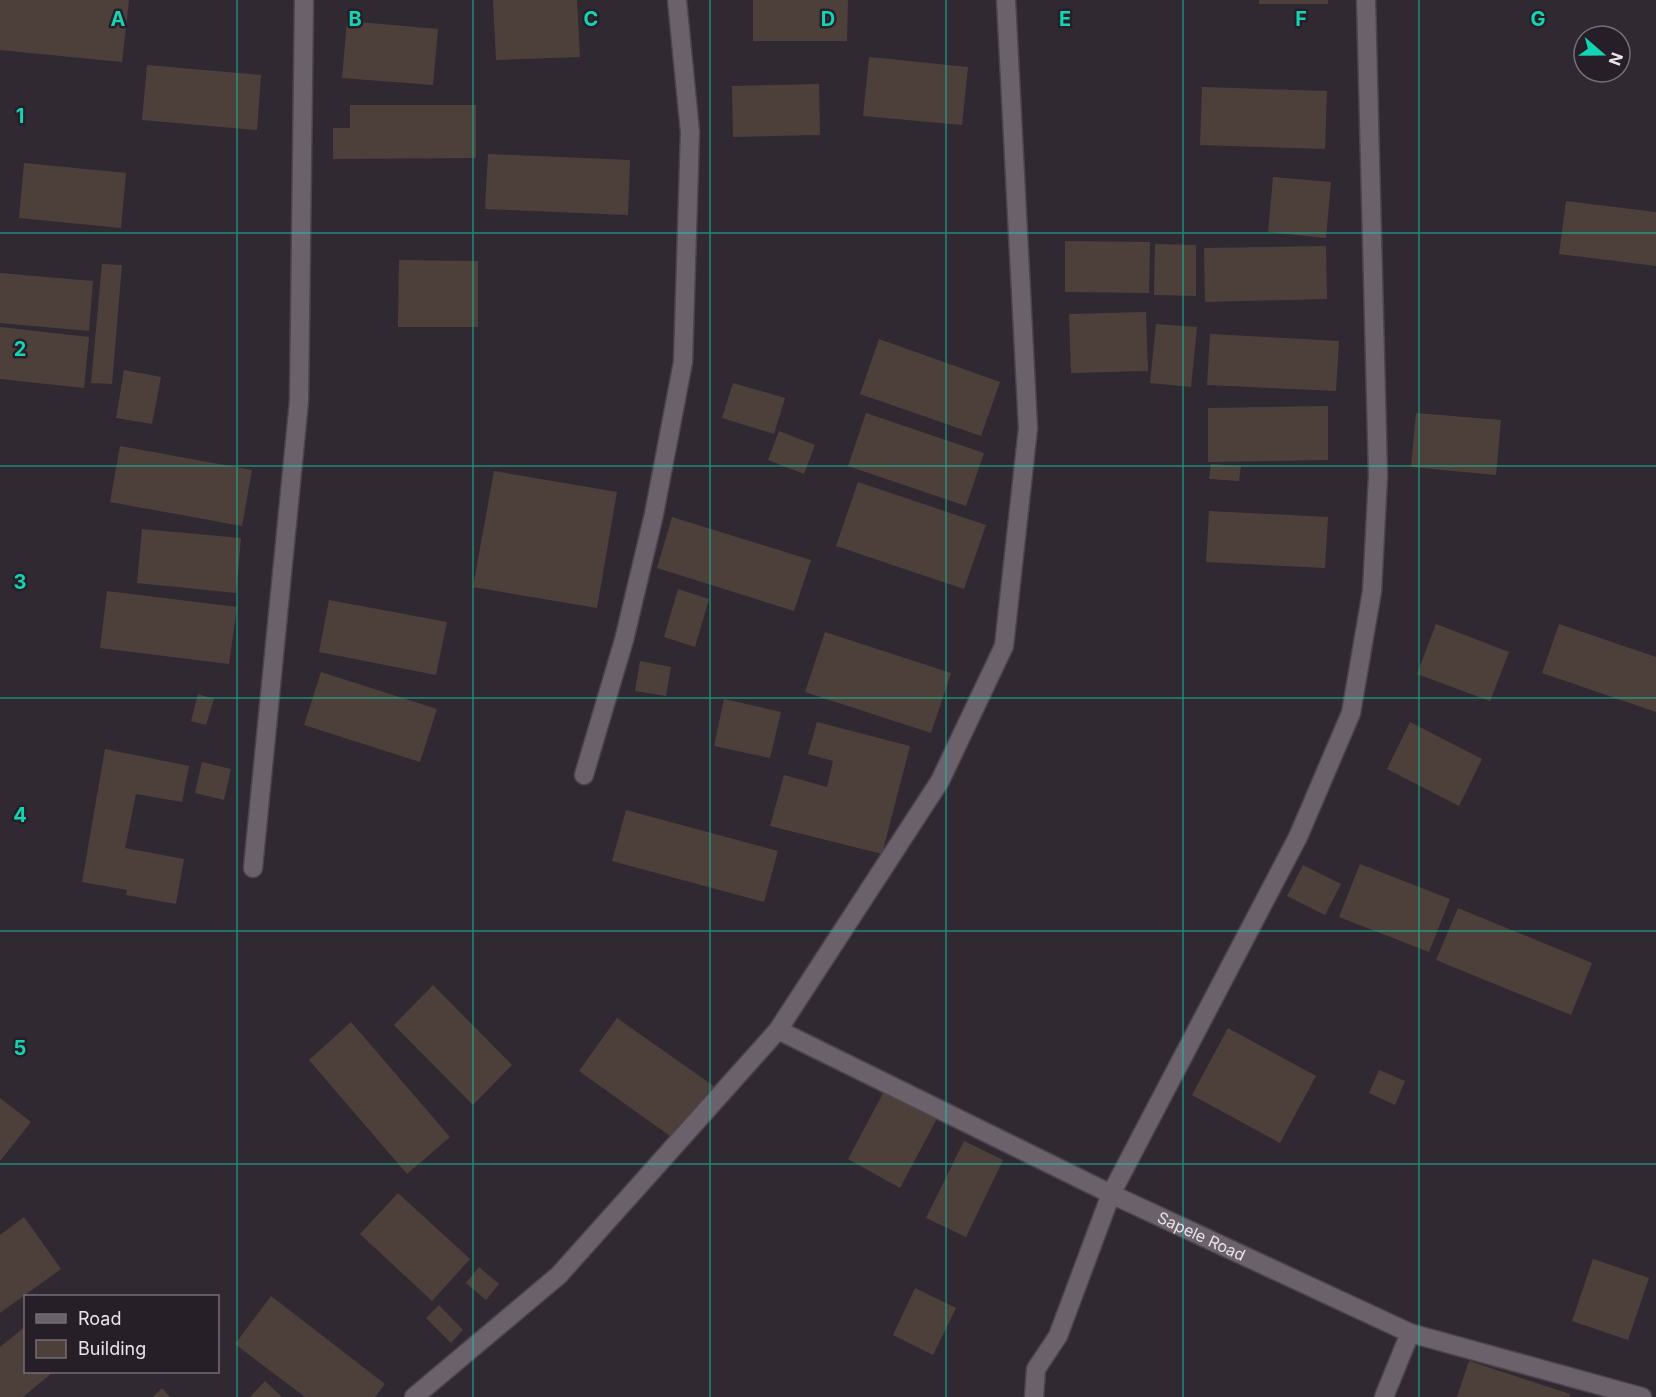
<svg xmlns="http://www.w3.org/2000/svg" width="1656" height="1397" font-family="Inter,sans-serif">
	<rect width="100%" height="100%" fill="#312932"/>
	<path fill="#4d403b" d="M 0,0 L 129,0 L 122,62 L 0,50 Z
		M 493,0 L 577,0 L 580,57 L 496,60 Z
		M 753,0 L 848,0 L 847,41 L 753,41 Z
		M 1259,0 L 1328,0 L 1328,4 L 1259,4 Z
		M 347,21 L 438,29 L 433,85 L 342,78 Z
		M 869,57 L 968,67 L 962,125 L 863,116 Z
		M 147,65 L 261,75 L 257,130 L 142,120 Z
		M 819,84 L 820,135 L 733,137 L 732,86 Z
		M 1202,87 L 1327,91 L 1325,149 L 1200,145 Z
		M 350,105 L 476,105 L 476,158 L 333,159 L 333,128 L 350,128 Z
		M 488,154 L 630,160 L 628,215 L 485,209 Z
		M 24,163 L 126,173 L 121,228 L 19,218 Z
		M 1273,177 L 1331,182 L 1326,238 L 1268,232 Z
		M 1566,201 L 1656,212 L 1656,266 L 1559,254 Z
		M 1065,241 L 1150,242 L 1149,293 L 1065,292 Z
		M 1155,244 L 1196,245 L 1196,296 L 1154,295 Z
		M 1326,246 L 1327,299 L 1205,302 L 1204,248 Z
		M 399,260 L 478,261 L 478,327 L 398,327 Z
		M 102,264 L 122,265 L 112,384 L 91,383 Z
		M 0,273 L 93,281 L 89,331 L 0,323 Z
		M 1146,312 L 1148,371 L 1071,373 L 1069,314 Z
		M 1156,324 L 1197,327 L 1191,387 L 1150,383 Z
		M 0,327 L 89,337 L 84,388 L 0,379 Z
		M 1210,334 L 1339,341 L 1336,391 L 1207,385 Z
		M 879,339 L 1000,382 L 981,436 L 860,394 Z
		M 124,370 L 161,377 L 152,424 L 116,418 Z
		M 733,383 L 785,398 L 774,434 L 722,418 Z
		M 1328,406 L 1328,460 L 1208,462 L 1208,408 Z
		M 866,413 L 984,453 L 966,506 L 848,466 Z
		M 1416,413 L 1501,420 L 1496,475 L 1411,467 Z
		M 779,431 L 815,445 L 804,474 L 768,460 Z
		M 120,446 L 252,470 L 242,526 L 110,502 Z
		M 1211,464 L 1241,466 L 1239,481 L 1209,479 Z
		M 494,471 L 617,492 L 597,608 L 473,587 Z
		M 858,482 L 986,525 L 964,589 L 836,546 Z
		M 1209,511 L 1328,517 L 1325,568 L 1206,562 Z
		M 672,517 L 811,560 L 794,611 L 657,568 Z
		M 142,529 L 241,538 L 236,593 L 137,583 Z
		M 678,589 L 709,599 L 695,647 L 664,637 Z
		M 107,591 L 237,607 L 229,664 L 100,648 Z
		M 329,600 L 447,622 L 436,675 L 319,652 Z
		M 1436,624 L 1509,652 L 1490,701 L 1417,674 Z
		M 1559,624 L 1656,657 L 1656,712 L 1542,673 Z
		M 825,632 L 951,673 L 931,733 L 805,692 Z
		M 640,661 L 671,667 L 666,696 L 635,691 Z
		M 321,672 L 437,709 L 420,762 L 304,725 Z
		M 198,694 L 214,699 L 206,725 L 191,721 Z
		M 724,699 L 781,712 L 770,758 L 714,746 Z
		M 817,722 L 910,746 L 882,854 L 770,826 L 784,775 L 827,787 L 833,761 L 808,754 Z
		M 1410,722 L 1482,759 L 1459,806 L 1387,769 Z
		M 105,749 L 189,766 L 182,802 L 136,794 L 125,848 L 184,859 L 176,904 L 126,895 L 127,890 L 82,882 Z
		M 202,762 L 231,769 L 224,800 L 195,793 Z
		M 626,810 L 778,851 L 764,902 L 612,861 Z
		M 1360,864 L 1450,899 L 1429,952 L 1339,917 Z
		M 1303,865 L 1341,884 L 1325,915 L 1287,896 Z
		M 1458,908 L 1592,963 L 1571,1015 L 1436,960 Z
		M 433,985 L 512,1065 L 473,1105 L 394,1025 Z
		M 617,1018 L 715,1087 L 677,1141 L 579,1071 Z
		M 351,1022 L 450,1137 L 407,1174 L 309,1060 Z
		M 1228,1028 L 1316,1076 L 1280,1143 L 1192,1095 Z
		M 1379,1070 L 1405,1081 L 1395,1105 L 1369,1093 Z
		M 889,1082 L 941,1111 L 900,1188 L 848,1159 Z
		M 0,1098 L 31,1122 L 0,1161 Z
		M 964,1141 L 1003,1160 L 966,1237 L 926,1218 Z
		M 398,1193 L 470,1259 L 432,1301 L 360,1234 Z
		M 24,1217 L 61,1269 L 0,1313 L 0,1235 Z
		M 1593,1259 L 1649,1278 L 1628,1340 L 1572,1321 Z
		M 479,1267 L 499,1284 L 486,1300 L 466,1283 Z
		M 915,1288 L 956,1308 L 933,1355 L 893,1335 Z
		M 271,1296 L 385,1384 L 375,1397 L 305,1397 L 235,1344 Z
		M 439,1305 L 463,1330 L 451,1343 L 426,1318 Z
		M 26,1326 L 26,1372 L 53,1372 L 23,1397 L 0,1397 L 0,1347 Z
		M 1469,1361 L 1570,1394 L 1569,1397 L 1457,1397 Z
		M 265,1381 L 282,1397 L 250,1397 Z
		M 162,1388 L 170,1397 L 153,1397 Z"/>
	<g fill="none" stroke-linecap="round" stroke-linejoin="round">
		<defs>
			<g id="minor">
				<path d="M 584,775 L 624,640 L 654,514 L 683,362 L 690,132 L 677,0"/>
				<path d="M 253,868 L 299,401 L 304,0"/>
				<path id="s1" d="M 778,1030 L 1111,1194 L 1410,1333 L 1642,1397"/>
				<path d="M 414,1397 L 559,1275 L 778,1030 L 940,781 L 1004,646 L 1028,428 L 1006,0"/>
				<path d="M 1034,1397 L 1036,1369 L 1058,1336 L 1111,1194 L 1298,837 L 1351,713 L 1372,591 L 1378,476 L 1366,0"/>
				<path d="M 1384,1397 L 1410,1333"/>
			</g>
		</defs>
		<use href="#minor" stroke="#4b444c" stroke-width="21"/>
		<use href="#minor" stroke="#6a616b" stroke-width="18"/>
	</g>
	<path fill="none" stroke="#13d5b3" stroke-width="1.5" stroke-opacity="0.55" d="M 237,0 L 237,1397M 473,0 L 473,1397M 710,0 L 710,1397M 946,0 L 946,1397M 1183,0 L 1183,1397M 1419,0 L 1419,1397M 0,233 L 1656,233M 0,466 L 1656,466M 0,698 L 1656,698M 0,931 L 1656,931M 0,1164 L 1656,1164"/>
	<g text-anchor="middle" stroke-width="5" stroke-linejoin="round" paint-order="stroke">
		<g font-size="16" fill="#eae4ea" stroke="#271f28">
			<text dy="6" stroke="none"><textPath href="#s1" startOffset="471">Sapele Road</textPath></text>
		</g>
	</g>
	<g font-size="20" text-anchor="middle" font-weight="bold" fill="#13d5b3" stroke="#271f28" stroke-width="5" stroke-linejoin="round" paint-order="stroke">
		<text x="118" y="26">A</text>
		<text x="355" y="26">B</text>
		<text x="591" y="26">C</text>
		<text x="828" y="26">D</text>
		<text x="1065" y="26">E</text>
		<text x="1301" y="26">F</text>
		<text x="1538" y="26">G</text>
		<text x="20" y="123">1</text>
		<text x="20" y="356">2</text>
		<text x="20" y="589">3</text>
		<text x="20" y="822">4</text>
		<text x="20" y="1055">5</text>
	</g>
	<rect x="24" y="1295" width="195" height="78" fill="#271f28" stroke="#756e76" stroke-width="1.5"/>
	<rect x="36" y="1314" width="30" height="9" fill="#6a616b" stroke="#756e76" stroke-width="1.5"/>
	<text x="78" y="1325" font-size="18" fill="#eae4ea">Road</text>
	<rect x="36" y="1340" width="30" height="18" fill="#4d403b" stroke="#756e76" stroke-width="1.5"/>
	<text x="78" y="1355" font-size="18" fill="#eae4ea">Building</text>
	<g transform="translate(1602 54) rotate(110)"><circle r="28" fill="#271f28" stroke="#756e76" stroke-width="1.5"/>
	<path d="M0-4.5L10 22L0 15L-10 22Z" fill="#13d5b3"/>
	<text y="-9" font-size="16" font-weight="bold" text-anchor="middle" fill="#eae4ea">N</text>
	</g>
</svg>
